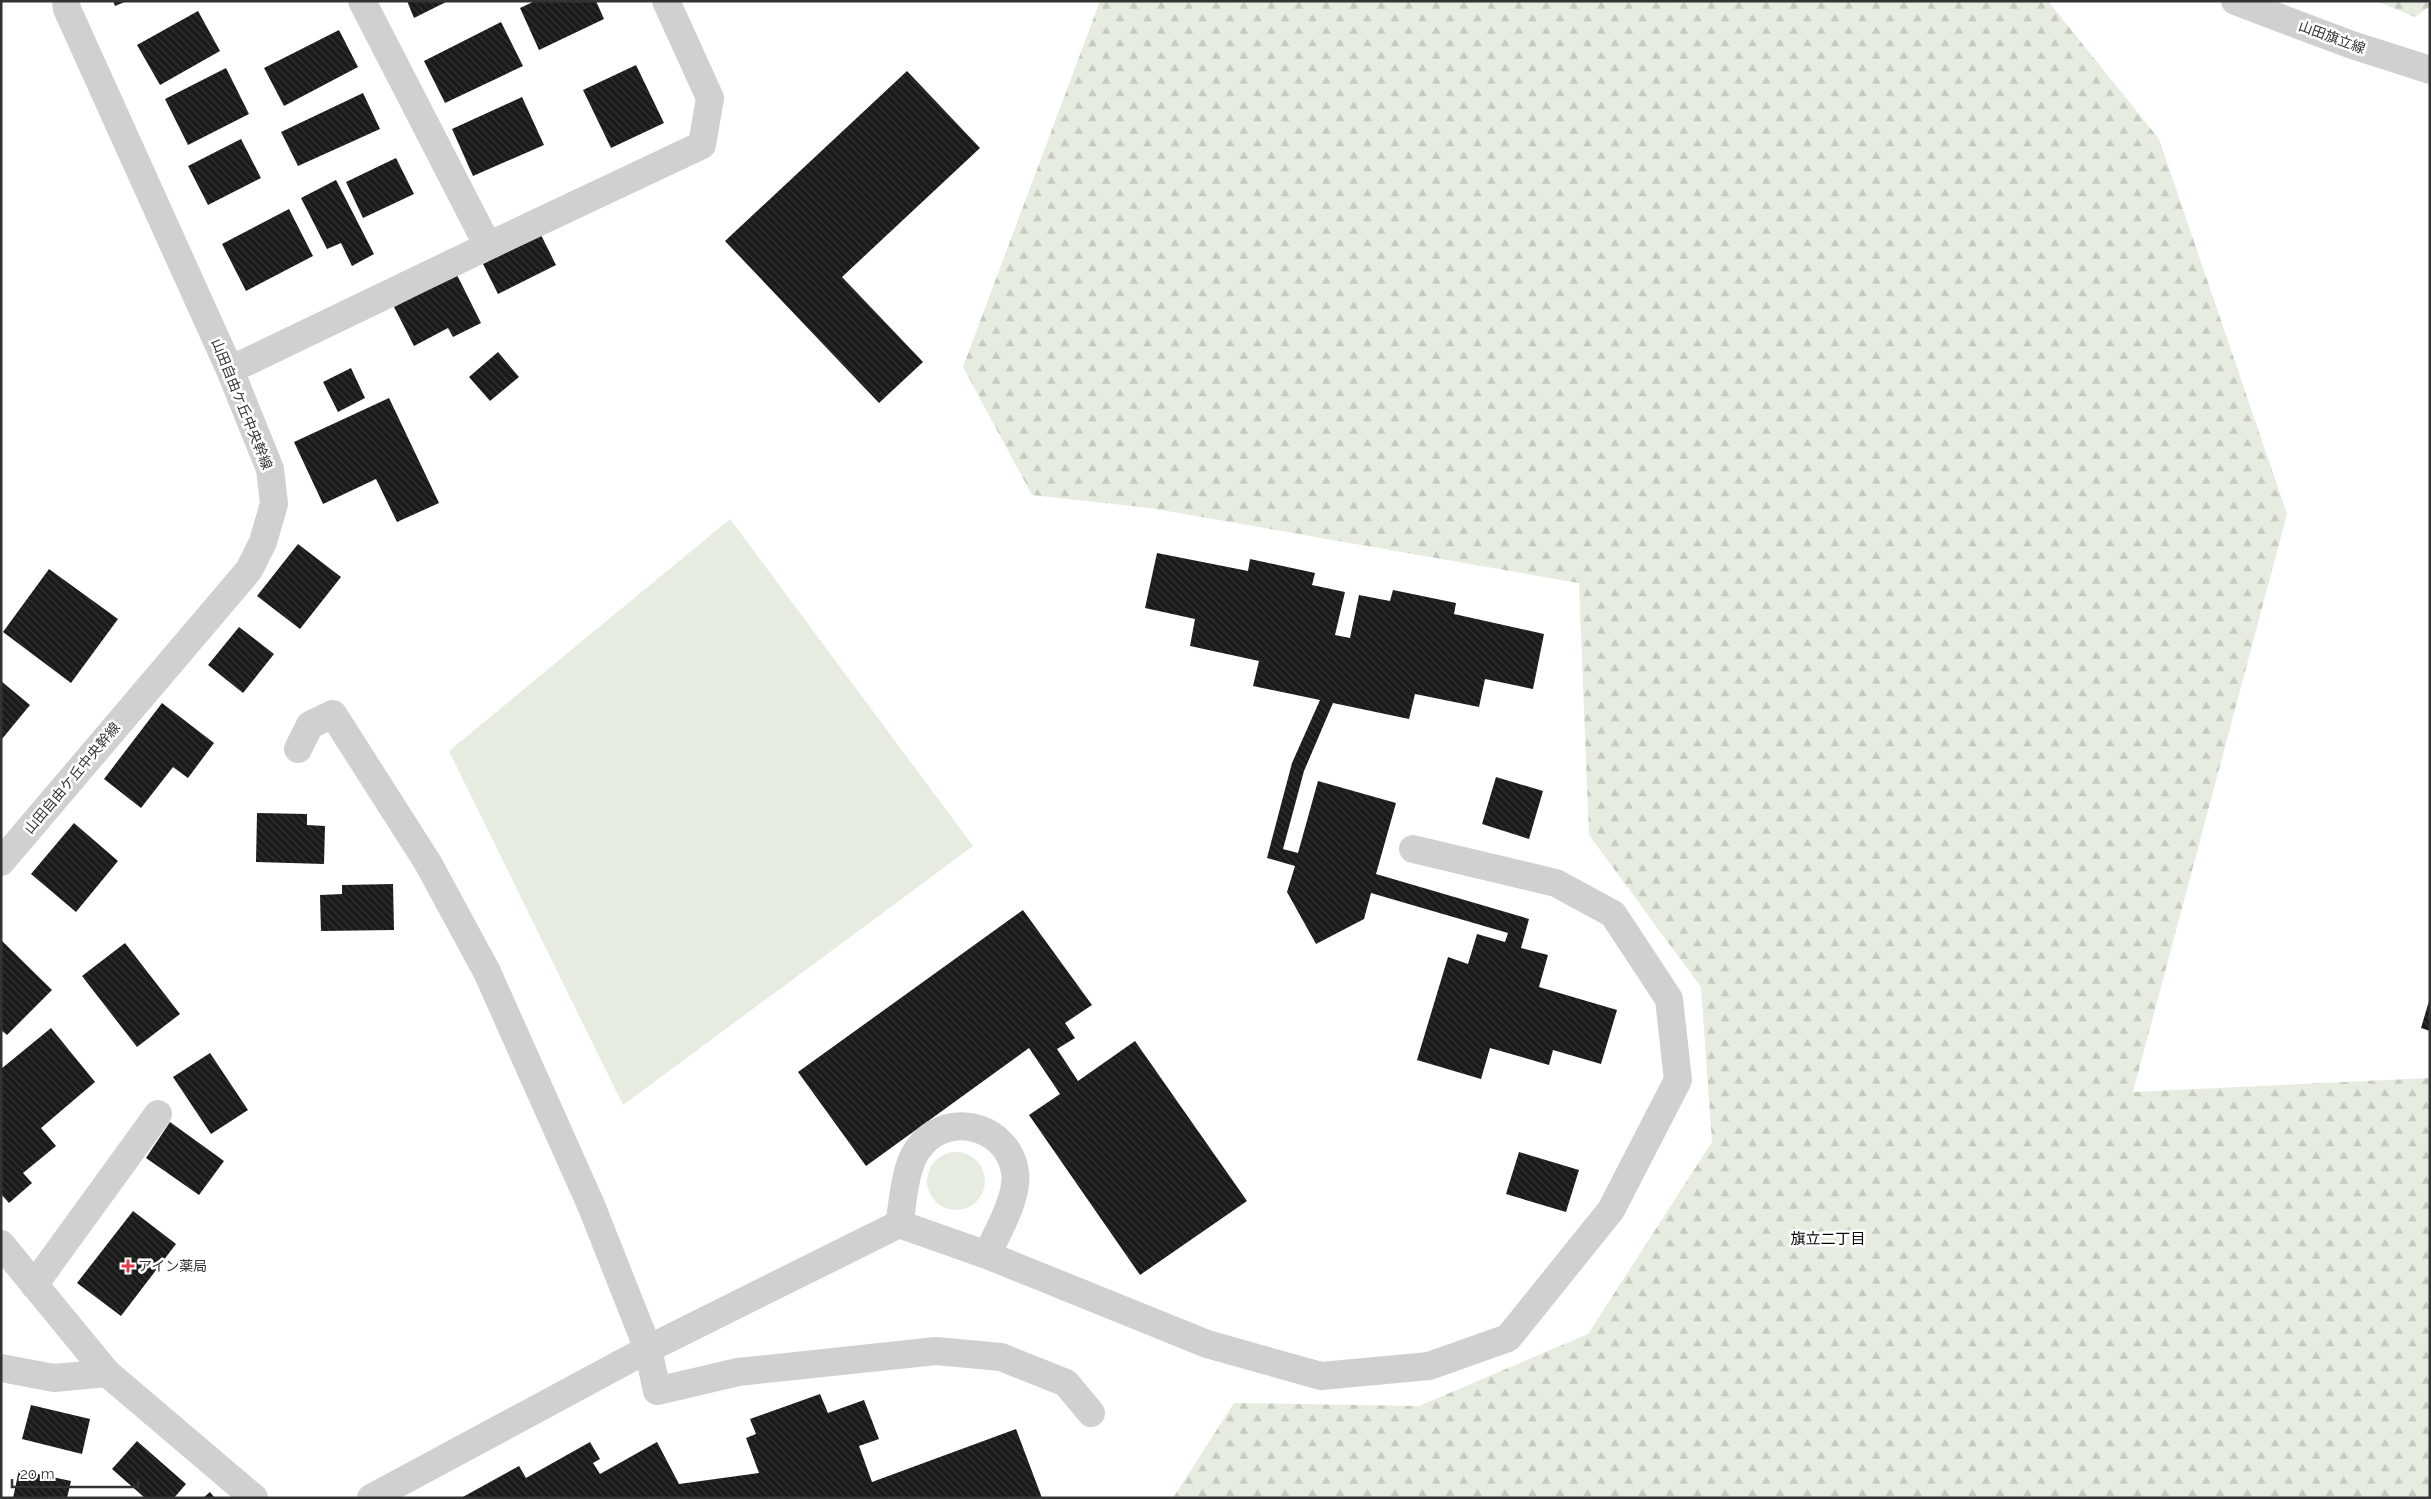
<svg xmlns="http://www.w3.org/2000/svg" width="2431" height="1499" font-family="Raleway,'Noto Sans JP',sans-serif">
	<defs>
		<pattern id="forest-firs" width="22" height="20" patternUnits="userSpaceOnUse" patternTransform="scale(1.25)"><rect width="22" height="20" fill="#e6ecdf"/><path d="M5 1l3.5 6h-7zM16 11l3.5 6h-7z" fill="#c6cbc0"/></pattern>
		<pattern id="building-back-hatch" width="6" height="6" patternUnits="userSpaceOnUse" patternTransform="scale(1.25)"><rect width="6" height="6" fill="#1a1a1a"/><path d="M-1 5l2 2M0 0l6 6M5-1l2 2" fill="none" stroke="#333"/></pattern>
	</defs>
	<rect width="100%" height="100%" fill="#fff"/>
	<path fill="#e6ecdf" d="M 730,519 L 973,846 L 623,1105 L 449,751 Z
		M927 1181a29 29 0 1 1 58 0a29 29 0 1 1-58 0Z"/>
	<path fill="url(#forest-firs)" d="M 1100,1 L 2048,1 L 2159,139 L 2287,514 L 2133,1092 L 2430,1078 L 2430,1498 L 1173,1498 L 1234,1403 L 1419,1406 L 1588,1334 L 1712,1142 L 1701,987 L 1589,835 L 1579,583 L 1150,508 L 1032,495 L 963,367 Z
		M 2376,1 L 2430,1 L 2430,6 L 2415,17 Z"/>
	<path fill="url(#building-back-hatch)" d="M 113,1 L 127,1 L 115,6 Z
		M 407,1 L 448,1 L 414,18 Z
		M 535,1 L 596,1 L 604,19 L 539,50 L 520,8 Z
		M 198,11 L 220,51 L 160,85 L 137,45 Z
		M 501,22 L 523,66 L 445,103 L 424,61 Z
		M 339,30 L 358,67 L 284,106 L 264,68 Z
		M 636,65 L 664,123 L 611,148 L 583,90 Z
		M 226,68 L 249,114 L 188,145 L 165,99 Z
		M 907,71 L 980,148 L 842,277 L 923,362 L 879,403 L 725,241 Z
		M 363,93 L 380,129 L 298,166 L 281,132 Z
		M 522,97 L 544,145 L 473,176 L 452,129 Z
		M 241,139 L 261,178 L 208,205 L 188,166 Z
		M 396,158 L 414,194 L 363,218 L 346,182 Z
		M 336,180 L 374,254 L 352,266 L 341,243 L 327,249 L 301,198 Z
		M 289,209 L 313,256 L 246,291 L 222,244 Z
		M 541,235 L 556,265 L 498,294 L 483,264 Z
		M 457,275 L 481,323 L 453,337 L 448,328 L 414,346 L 394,307 Z
		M 498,352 L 519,377 L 490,401 L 469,377 Z
		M 351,368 L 365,398 L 338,412 L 323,382 Z
		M 389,398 L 439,503 L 397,522 L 376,479 L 323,504 L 294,442 Z
		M 298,544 L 341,577 L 300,629 L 257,596 Z
		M 1157,553 L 1248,571 L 1250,559 L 1315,573 L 1312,585 L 1345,592 L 1335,635 L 1350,638 L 1359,595 L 1390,601 L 1393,590 L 1456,603 L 1454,614 L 1544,634 L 1533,689 L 1485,679 L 1479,707 L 1415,694 L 1409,719 L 1333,703 L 1304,771 L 1283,849 L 1298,853 L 1318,781 L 1396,803 L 1376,874 L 1529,919 L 1521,948 L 1548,955 L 1539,987 L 1617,1010 L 1601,1064 L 1553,1050 L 1549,1065 L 1490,1048 L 1481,1079 L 1417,1060 L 1448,957 L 1468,964 L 1477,934 L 1505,942 L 1508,933 L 1371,893 L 1364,919 L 1316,944 L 1287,892 L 1295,866 L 1267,858 L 1292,763 L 1320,700 L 1253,686 L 1259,661 L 1190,646 L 1195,619 L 1145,608 Z
		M 49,569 L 118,619 L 71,683 L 3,632 Z
		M 239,627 L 274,654 L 243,693 L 208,665 Z
		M 1,681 L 30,705 L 2,739 L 1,738 Z
		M 162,703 L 214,743 L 188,778 L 173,767 L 141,808 L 104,779 Z
		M 1496,777 L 1543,791 L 1529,839 L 1482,824 Z
		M 257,813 L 307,814 L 307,825 L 325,826 L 324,864 L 256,862 Z
		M 74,823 L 118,861 L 76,912 L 31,874 Z
		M 393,884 L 394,930 L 321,931 L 320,895 L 342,894 L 342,885 Z
		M 1023,910 L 1092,1005 L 1065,1023 L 1075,1038 L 1057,1049 L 1078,1081 L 1135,1041 L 1247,1201 L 1140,1275 L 1029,1115 L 1060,1094 L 1029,1048 L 866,1166 L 798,1072 Z
		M 1,940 L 52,990 L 7,1035 L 1,1030 Z
		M 125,943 L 180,1014 L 137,1047 L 82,976 Z
		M 2429,1001 L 2430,1001 L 2430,1031 L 2421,1028 Z
		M 51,1028 L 95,1082 L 41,1128 L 56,1146 L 23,1173 L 32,1183 L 9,1203 L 1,1194 L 1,1069 Z
		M 210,1053 L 248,1110 L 211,1134 L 173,1077 Z
		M 170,1122 L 224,1161 L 199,1195 L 146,1158 Z
		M 1519,1152 L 1579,1170 L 1566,1212 L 1506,1194 Z
		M 133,1211 L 176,1244 L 121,1316 L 77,1283 Z
		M 820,1394 L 828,1413 L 864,1400 L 879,1439 L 859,1446 L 872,1482 L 1016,1429 L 1042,1498 L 461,1498 L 519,1466 L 526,1478 L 590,1442 L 600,1459 L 593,1463 L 600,1474 L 657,1442 L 679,1484 L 759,1473 L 746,1438 L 756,1434 L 750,1419 Z
		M 31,1405 L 90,1419 L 82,1454 L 22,1439 Z
		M 137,1441 L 186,1484 L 174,1498 L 145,1498 L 112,1469 Z
		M 19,1470 L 71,1481 L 67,1498 L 13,1498 Z
		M 210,1492 L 215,1498 L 203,1498 Z"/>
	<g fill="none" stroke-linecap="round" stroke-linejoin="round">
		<path stroke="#d0d0d0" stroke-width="28" d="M 2235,1 L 2352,45 L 2430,70
			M 488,246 L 702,145 L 710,98 L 666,1
			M 230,370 L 488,246 L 362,1
			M 298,749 L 310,725 L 333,714 L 428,863 L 487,972 L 591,1205 L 648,1349 L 657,1391 L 738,1372 L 936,1351 L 1001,1357 L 1066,1383 L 1091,1413
			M 1,862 L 249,570 L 263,542 L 274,504 L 270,469 L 230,370 L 67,9 L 66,1
			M 899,1224 C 904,1199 904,1163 922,1144 C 952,1110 1009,1128 1015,1172 C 1019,1196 997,1233 987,1255
			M 1,1244 L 107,1373 L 254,1498
			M 34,1285 L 158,1114
			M 1,1368 L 54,1378 L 107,1373
			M 371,1498 L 648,1349 L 899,1224 L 987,1255 L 1207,1344 L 1321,1376 L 1429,1366 L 1508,1338 L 1611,1210 L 1678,1080 L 1669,999 L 1613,914 L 1556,883 L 1413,849"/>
	</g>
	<path fill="#e63946" stroke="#fff" stroke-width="2" d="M125.5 1258.5h5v5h5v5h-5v5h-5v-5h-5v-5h5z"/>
	<g text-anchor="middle" stroke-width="5" stroke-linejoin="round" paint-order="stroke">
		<g font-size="14" fill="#333" stroke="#fff">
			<text transform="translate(2332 37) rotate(20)" y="5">山田旗立線</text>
			<text transform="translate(242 404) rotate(68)" y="5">山田自由ケ丘中央幹線</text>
			<text transform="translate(72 778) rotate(-50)" y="5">山田自由ケ丘中央幹線</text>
		</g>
		<g font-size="14" fill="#333" stroke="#fff" text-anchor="start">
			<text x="138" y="1271">アイン薬局</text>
		</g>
		<g font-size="15" fill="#000" stroke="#fff">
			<text x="1828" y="1244">旗立二丁目</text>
		</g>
	</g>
	<rect width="2431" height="1499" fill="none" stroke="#333333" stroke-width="5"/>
	<path d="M12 1479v8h126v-8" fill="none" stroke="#333333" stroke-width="2.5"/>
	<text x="20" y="1479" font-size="15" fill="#333333" stroke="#ffffff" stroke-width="4" paint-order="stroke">20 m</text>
</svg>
